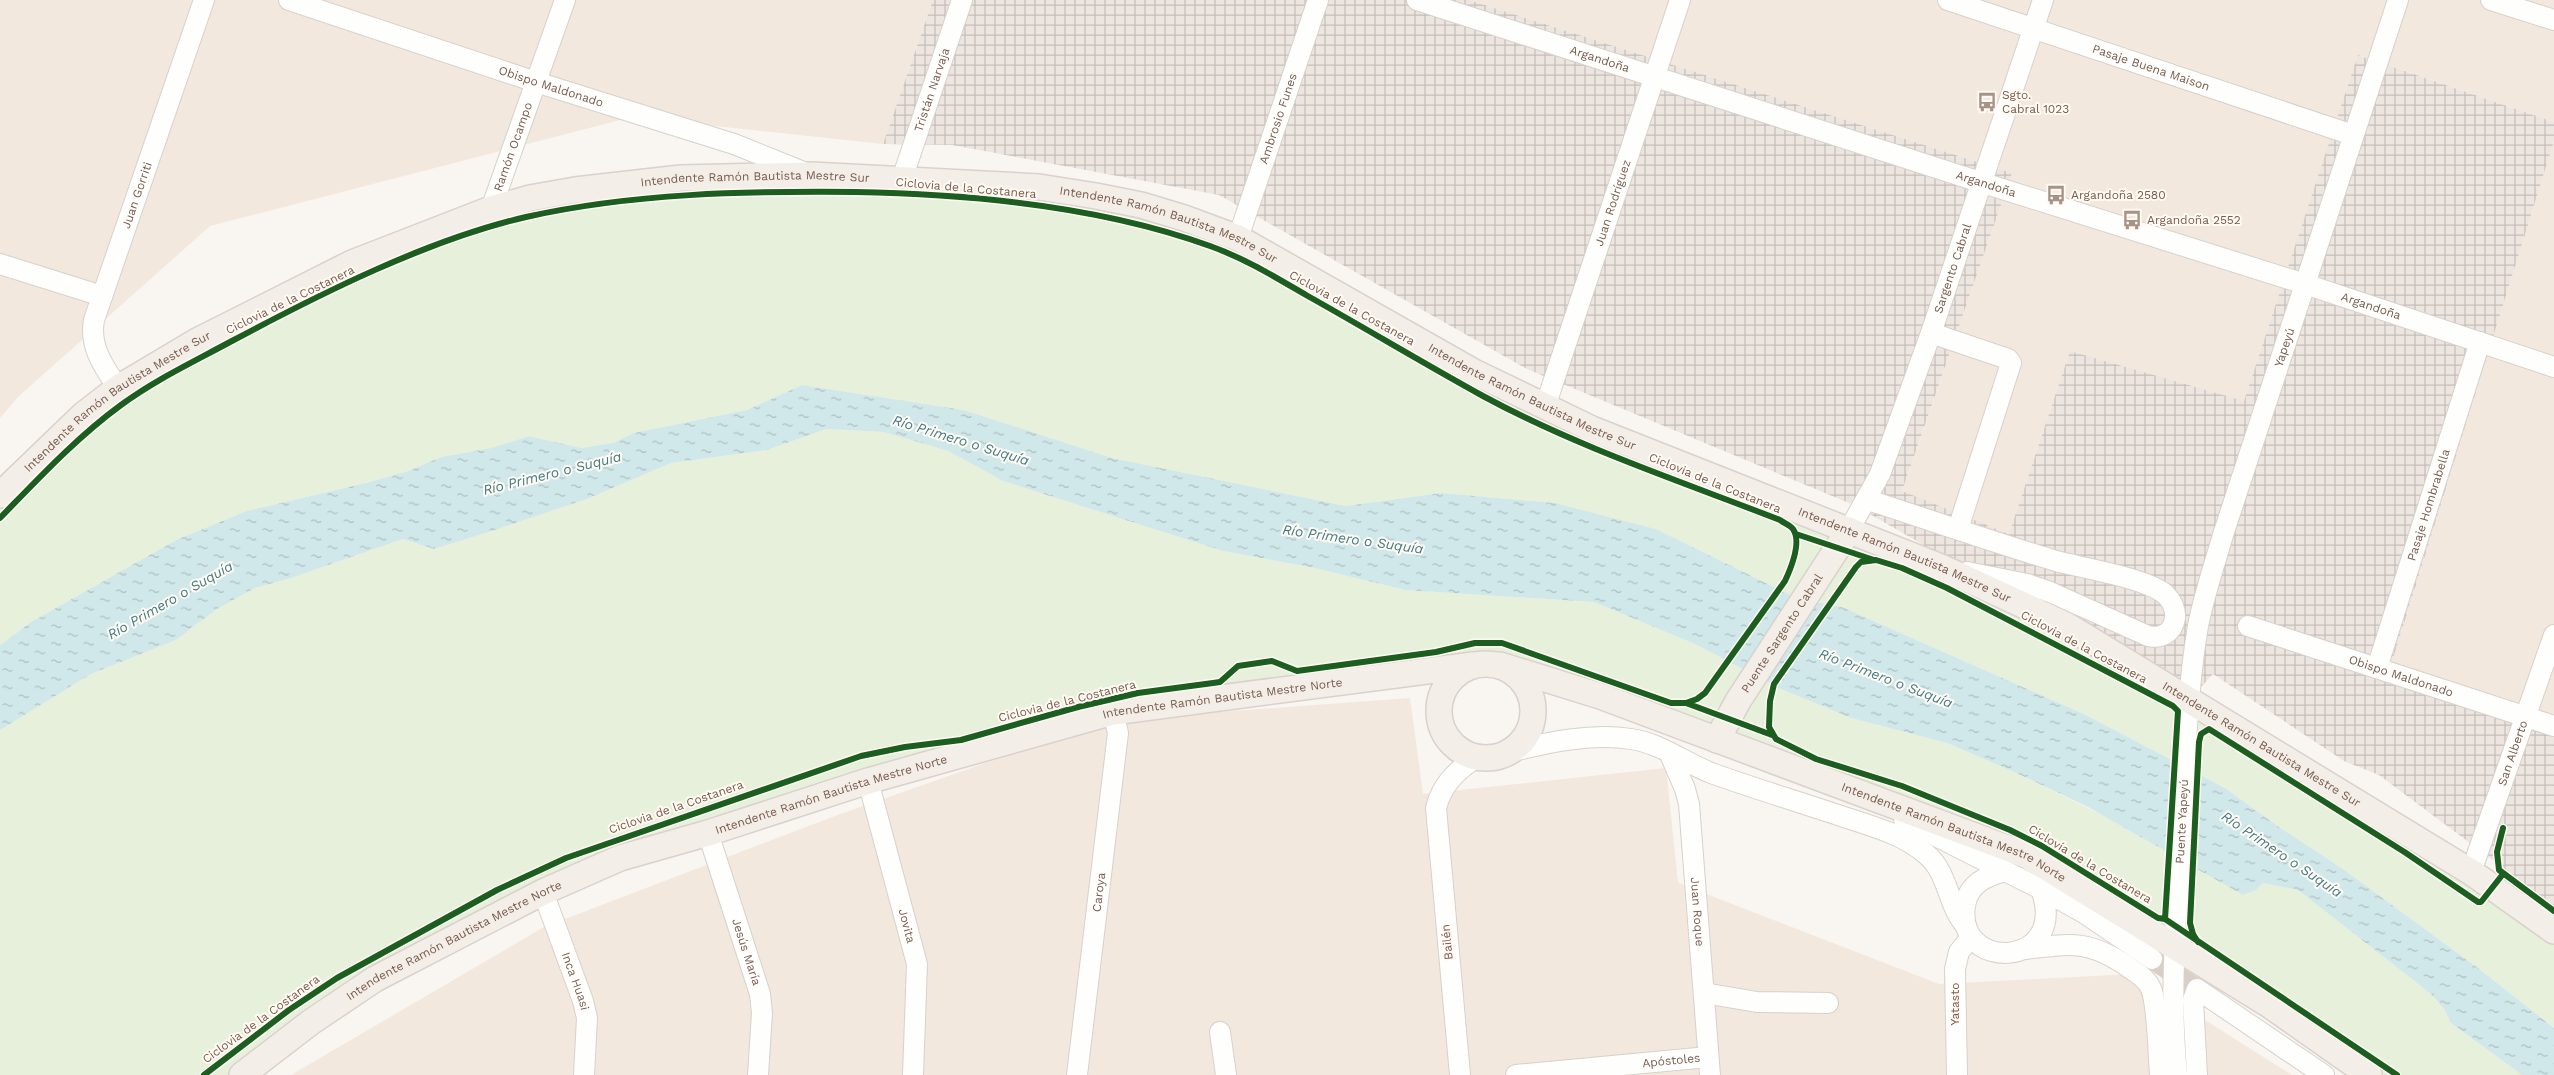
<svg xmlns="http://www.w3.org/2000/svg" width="2554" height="1075" font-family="'Work Sans',sans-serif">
	<defs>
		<pattern id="industrial-grid" width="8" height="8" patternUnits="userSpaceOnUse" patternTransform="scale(1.25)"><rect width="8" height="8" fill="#ede5e0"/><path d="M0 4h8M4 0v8" fill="none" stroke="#c5bdb8"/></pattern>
		<pattern id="water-ripples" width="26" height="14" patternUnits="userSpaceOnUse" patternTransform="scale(1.25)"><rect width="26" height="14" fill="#d0e8ea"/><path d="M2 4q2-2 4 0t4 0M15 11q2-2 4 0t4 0" fill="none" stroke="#aebfc0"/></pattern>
	</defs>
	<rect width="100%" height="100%" fill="#f9f5f0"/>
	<path fill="#f2e8de" d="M 0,0 L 933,0 L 883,144 L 632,117 L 210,226 L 19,396 L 0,418 Z
		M 1469,0 L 2554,0 L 2554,122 L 2359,55 L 2244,402 L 2070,351 L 2009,534 L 1902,492 L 2012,173 Z
		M 2554,141 L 2554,715 L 2392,662 Z
		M 1410,698 L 1423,794 L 1666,768 L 1678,883 L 1939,984 L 2132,974 L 2292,1075 L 291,1075 L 544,927 L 835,816 L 1107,720 Z"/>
	<path fill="url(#industrial-grid)" d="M 933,0 L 1469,0 L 2012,173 L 1902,491 L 2009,534 L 2070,351 L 2244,401 L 2358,55 L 2554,122 L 2554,141 L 2392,662 L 2554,715 L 2554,906 L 2379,775 L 2344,761 L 2213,674 L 2190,699 L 1856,506 L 1527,369 L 1219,195 L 952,145 L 883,144 Z"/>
	<path fill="#e7f0db" d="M 976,182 L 1184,218 L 1474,372 L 2066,625 L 2554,931 L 2554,1028 L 2478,968 L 2343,869 L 2279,827 L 2225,788 L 2086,715 L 1842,607 L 1796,598 L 1656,529 L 1555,503 L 1441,493 L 1346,506 L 1112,458 L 964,410 L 802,385 L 747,410 L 633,433 L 613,443 L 581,448 L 529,436 L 491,448 L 441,457 L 408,471 L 366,483 L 247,511 L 178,539 L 31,622 L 0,645 L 0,495 L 83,415 L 352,263 L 575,190 Z
		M 826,429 L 884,432 L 948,451 L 1003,481 L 1223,551 L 1315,568 L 1405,590 L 1594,602 L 1695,644 L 1781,689 L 1851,718 L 1947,743 L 2012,771 L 2256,890 L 2263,883 L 2298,890 L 2431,994 L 2444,1009 L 2451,1023 L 2522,1075 L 2369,1075 L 2026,855 L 1513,671 L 1473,665 L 1113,712 L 708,833 L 491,919 L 242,1075 L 0,1075 L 0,730 L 3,728 L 91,674 L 176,640 L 217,609 L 255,588 L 291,578 L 403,539 L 434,549 L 489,532 L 587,499 L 671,463 L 767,450 Z"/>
	<path fill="url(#water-ripples)" d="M 802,385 L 964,410 L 1112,458 L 1346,506 L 1441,493 L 1555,503 L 1656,529 L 1796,598 L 1842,607 L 2086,715 L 2225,788 L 2279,827 L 2343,869 L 2478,968 L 2554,1028 L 2554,1075 L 2522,1075 L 2451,1023 L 2444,1009 L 2431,994 L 2298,890 L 2263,883 L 2256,890 L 2243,895 L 2088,807 L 2012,771 L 1947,743 L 1851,718 L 1781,689 L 1695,644 L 1594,602 L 1405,590 L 1315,568 L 1223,551 L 1003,481 L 948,451 L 884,432 L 826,429 L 767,450 L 671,463 L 587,499 L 489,532 L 434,549 L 403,539 L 291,578 L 255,588 L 217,609 L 176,640 L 91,674 L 0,730 L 0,645 L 31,622 L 178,539 L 247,511 L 366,483 L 408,471 L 441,457 L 491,448 L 529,436 L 581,448 L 613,443 L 633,433 L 747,410 Z"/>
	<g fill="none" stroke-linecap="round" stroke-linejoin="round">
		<path stroke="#d9cfc7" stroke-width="20" stroke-dasharray="20 10" stroke-linecap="butt" d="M 2152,959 L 2197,989"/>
		<defs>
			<g id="minor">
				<path id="s1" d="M 289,0 L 536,82 L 734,144 L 806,173"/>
				<path id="s2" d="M 1417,0 L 1980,182 L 2305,284 L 2554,367"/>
				<path id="s3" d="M 1948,0 L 2353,135"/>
				<path d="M 2491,0 L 2554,20"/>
				<path id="s4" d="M 902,179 L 962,0"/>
				<path id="s5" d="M 491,209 L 565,0"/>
				<path id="s6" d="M 1238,238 L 1318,0"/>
				<path d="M 0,264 L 102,296"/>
				<path d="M 1931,333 L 2008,359 L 2011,363 L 1958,529"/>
				<path id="s7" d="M 118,388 C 104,367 89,347 94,320 L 204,0"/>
				<path id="s8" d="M 1545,407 L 1680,0"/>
				<path d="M 1868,500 C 1930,520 1993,542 2056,561 C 2083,568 2145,578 2165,594 C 2171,600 2176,609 2175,618 C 2173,633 2161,639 2148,636 L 2050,592 L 2027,584 L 1967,572"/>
				<path id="s9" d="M 1849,530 L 1880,474 L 1931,333 L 2043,0"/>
				<path id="s10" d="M 2248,626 L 2554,726"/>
				<path id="s11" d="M 2377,668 L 2480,342"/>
				<path d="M 1510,752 C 1548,742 1592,733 1631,739 C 1661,743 1686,764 1714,774 C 1756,789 1799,802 1841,816 C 1871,826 1901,833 1926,854 C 1949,873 1947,905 1966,926"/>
				<path id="s12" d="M 1669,752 L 1685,789 L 1689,804 L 1710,1075"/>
				<path id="s13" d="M 868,781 L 917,964 L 913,1075"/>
				<path d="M 1904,820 L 2005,871"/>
				<path id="s14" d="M 708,833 L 760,994 L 762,1013 L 758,1075"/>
				<path d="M 2005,871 L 2041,889 C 2070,969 1955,973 1965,906 C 1968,884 1986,876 2005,871 Z"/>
				<path id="s15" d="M 2471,872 L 2554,635"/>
				<path d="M 2041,889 L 2084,913 L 2152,959"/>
				<path id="s16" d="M 543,892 L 583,1001 L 587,1018 L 584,1075"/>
				<path d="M 2026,949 C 2073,943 2091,940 2131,969 C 2140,975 2148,980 2152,991 C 2158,1013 2158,1050 2160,1075"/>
				<path d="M 1704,993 L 1757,1002 L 1828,1003"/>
				<path d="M 1220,1032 L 1226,1075"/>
				<path id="s17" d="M 1077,1075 L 1118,733 L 1113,712"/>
				<path d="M 1460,1075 L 1436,808 C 1442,784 1457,770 1477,757"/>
				<path id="s18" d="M 1516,1075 L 1708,1057"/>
				<path d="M 1957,1075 L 1955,969 L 1959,952 L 1971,937"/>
				<path id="s19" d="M 2177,1075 C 2169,997 2176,919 2181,841 C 2185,770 2186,697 2198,626 C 2204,595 2214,566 2223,535 L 2398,0"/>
				<path d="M 2197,1075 L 2193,1000 L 2197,989 L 2324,1075"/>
			</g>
			<g id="major">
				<path id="s20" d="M 0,495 L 83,415 L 118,388 L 197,341 L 352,263 L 491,209 L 530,198 L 575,190 L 681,178 L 812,175 L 1039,187 L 1096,196 L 1141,205 L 1184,218 L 1238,238 L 1474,372 L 1592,429 L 1941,567 L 2066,625 L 2471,872 L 2554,931"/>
				<circle cx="1486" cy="711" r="47"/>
				<path id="s21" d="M 1500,665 L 1600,696 L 2026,855 L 2268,1004 L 2369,1075"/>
				<path id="s22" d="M 1717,740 L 1738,701 L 1849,530"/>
				<path id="s23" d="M 242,1075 L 311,1022 L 375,979 L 543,892 L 620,858 L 708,833 L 868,781 L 1113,712 L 1473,665"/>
			</g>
		</defs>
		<use href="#minor" stroke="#d7d1cb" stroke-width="22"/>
		<use href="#major" stroke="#dad1cc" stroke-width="28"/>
		<use href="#minor" stroke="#fefefd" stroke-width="20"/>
		<use href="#major" stroke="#f3eee8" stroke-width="25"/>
		<defs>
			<path id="cycleway" d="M 0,518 C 39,478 76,438 121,405 C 155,380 193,362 230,342 C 320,294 427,240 526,217 C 633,193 746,191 855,192 C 972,194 1100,206 1210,246 C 1244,258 1275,277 1306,295 C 1365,328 1423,363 1483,396 C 1577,447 1680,481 1780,520 C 1784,523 1790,525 1793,529 C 1802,542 1791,568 1785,581 L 1705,693 L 1697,699 L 1686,703 L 1671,703 L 1502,643 L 1475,643 L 1436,652 L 1297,671 L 1272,661 L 1238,666 L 1220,682 L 1213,683 L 1138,693 L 1078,707 L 961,740 L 905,747 L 861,756 L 566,858 L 497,890 L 337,978 L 289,1010 L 204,1075
				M 1796,534 L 1874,560
				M 1686,703 L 1772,735
				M 2503,828 L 2497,852 L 2499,870 L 2554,911
				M 2165,919 L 2178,711 L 2173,706 L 1947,588 L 1902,568 L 1876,560 L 1861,562 L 1856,567 L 1774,684 L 1770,701 L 1769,727 L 1776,739 L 1816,759 L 1902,786 L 2010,830 L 2042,846 L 2158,918 L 2165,919 L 2397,1075
				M 2198,942 L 2193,934 L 2190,923 L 2199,742 L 2201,734 L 2209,729 L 2406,853 L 2478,902 L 2481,902 L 2503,874"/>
		</defs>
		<use href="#cycleway" stroke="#fffaf3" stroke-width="9"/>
		<use href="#cycleway" stroke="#1b5e20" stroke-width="6"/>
	</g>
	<defs>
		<symbol id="bus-bare" viewBox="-9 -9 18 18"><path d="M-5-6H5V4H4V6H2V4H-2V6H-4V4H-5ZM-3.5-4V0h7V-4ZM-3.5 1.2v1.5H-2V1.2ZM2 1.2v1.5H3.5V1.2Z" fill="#a69286" stroke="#fffaf3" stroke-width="2.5" paint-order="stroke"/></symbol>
	</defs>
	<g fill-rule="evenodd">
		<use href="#bus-bare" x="1973" y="88" width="28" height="28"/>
		<use href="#bus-bare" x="2042" y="181" width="28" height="28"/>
		<use href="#bus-bare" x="2118" y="206" width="28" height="28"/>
	</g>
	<g text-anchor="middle" stroke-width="4" stroke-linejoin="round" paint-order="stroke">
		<g font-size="12" fill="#7a5c4d" stroke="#fffaf3">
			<text dy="4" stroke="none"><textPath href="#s2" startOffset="192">Argandoña</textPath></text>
			<text dy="4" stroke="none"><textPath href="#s3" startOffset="214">Pasaje Buena Maison</textPath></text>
			<text dy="4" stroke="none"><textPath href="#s1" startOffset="276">Obispo Maldonado</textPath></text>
			<text dy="4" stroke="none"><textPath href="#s4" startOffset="94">Tristán Narvaja</textPath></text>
			<text dy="4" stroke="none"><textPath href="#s6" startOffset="126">Ambrosio Funes</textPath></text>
			<text dy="4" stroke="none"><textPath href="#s5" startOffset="66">Ramón Ocampo</textPath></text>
			<text dy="4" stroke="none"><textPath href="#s20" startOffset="841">Intendente Ramón Bautista Mestre Sur</textPath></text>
			<text dy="4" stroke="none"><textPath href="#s2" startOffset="598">Argandoña</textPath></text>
			<text transform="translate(966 188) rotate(5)" y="4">Ciclovia de la Costanera</text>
			<text dy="4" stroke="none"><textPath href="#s7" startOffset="206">Juan Gorriti</textPath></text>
			<text dy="4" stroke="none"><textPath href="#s8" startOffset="215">Juan Rodríguez</textPath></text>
			<text dy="4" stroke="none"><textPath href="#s20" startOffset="1261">Intendente Ramón Bautista Mestre Sur</textPath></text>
			<text dy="4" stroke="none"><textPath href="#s9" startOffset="282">Sargento Cabral</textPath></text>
			<text transform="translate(290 300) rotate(-26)" y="4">Ciclovia de la Costanera</text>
			<text dy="4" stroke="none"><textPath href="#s2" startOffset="1002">Argandoña</textPath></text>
			<text transform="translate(1352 308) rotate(29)" y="4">Ciclovia de la Costanera</text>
			<text dy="4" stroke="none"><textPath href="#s19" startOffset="742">Yapeyú</textPath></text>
			<text dy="4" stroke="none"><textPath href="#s20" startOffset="1666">Intendente Ramón Bautista Mestre Sur</textPath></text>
			<text dy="4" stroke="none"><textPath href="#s20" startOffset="151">Intendente Ramón Bautista Mestre Sur</textPath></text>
			<text transform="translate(1715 483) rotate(22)" y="4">Ciclovia de la Costanera</text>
			<text dy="4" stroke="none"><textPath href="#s11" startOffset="171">Pasaje Hombrabella</textPath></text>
			<text dy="4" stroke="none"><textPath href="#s20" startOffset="2071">Intendente Ramón Bautista Mestre Sur</textPath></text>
			<text dy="4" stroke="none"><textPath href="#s22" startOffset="125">Puente Sargento Cabral</textPath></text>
			<text transform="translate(2084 647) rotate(28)" y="4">Ciclovia de la Costanera</text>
			<text dy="4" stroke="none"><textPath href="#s10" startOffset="161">Obispo Maldonado</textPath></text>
			<text dy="4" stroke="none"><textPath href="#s23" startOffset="1062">Intendente Ramón Bautista Mestre Norte</textPath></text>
			<text transform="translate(1067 701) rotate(-14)" y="4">Ciclovia de la Costanera</text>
			<text dy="4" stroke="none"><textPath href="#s20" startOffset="2476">Intendente Ramón Bautista Mestre Sur</textPath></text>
			<text dy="4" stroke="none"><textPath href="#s15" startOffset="126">San Alberto</textPath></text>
			<text dy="4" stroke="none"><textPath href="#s23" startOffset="658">Intendente Ramón Bautista Mestre Norte</textPath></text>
			<text transform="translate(676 807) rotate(-19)" y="4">Ciclovia de la Costanera</text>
			<text dy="4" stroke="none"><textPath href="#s19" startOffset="254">Puente Yapeyú</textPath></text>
			<text dy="4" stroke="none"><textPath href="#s21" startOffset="484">Intendente Ramón Bautista Mestre Norte</textPath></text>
			<text transform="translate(2090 864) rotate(31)" y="4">Ciclovía de la Costanera</text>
			<text dy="4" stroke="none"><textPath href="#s17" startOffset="184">Caroya</textPath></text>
			<text dy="4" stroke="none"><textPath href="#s12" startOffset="164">Juan Roque</textPath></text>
			<text dy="4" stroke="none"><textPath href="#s13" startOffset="150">Jovita</textPath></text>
			<text dy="4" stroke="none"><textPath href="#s23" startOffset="252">Intendente Ramón Bautista Mestre Norte</textPath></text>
			<text transform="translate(1447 942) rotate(-96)" y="4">Bailén</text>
			<text dy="4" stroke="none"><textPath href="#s14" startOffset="125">Jesús María</textPath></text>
			<text dy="4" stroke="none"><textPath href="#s16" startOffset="95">Inca Huasi</textPath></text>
			<text transform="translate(1955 1004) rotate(-90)" y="4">Yatasto</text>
			<text transform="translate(261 1019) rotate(-36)" y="4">Ciclovia de la Costanera</text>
			<text dy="4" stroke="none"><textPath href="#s18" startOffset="156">Apóstoles</textPath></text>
		</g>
		<g font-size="12" fill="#7a5c4d" stroke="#fffaf3" text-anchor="start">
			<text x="2002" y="99">Sgto.<tspan x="2002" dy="14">Cabral 1023</tspan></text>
			<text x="2071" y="199">Argandoña 2580</text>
			<text x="2147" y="224">Argandoña 2552</text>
		</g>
		<g font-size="14" font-style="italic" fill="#437c86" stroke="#fffaf3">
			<text transform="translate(961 440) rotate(17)" y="5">Río Primero o Suquía</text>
			<text transform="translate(552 473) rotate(-14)" y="5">Río Primero o Suquía</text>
			<text transform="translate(1353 539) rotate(8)" y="5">Río Primero o Suquía</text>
			<text transform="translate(170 600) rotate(-30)" y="5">Río Primero o Suquía</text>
			<text transform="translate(1886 678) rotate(21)" y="5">Río Primero o Suquía</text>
			<text transform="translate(2282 854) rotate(34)" y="5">Río Primero o Suquía</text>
		</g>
	</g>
</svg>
